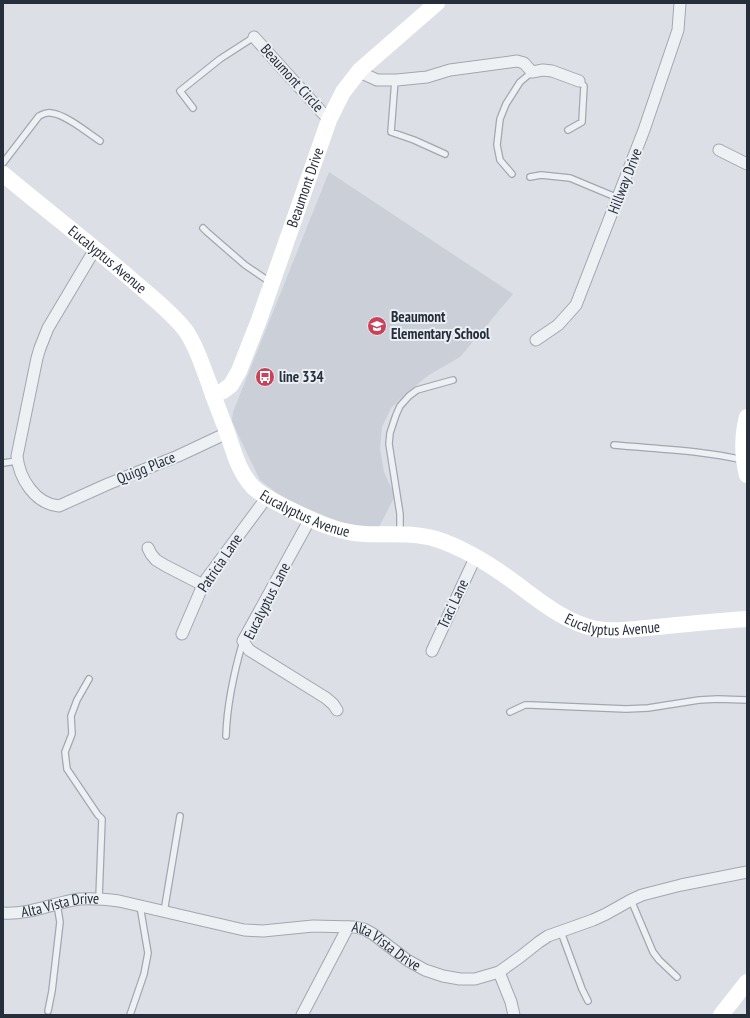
<svg xmlns="http://www.w3.org/2000/svg" width="750" height="1018" font-family="'PT Sans Narrow',sans-serif">
	<rect width="100%" height="100%" fill="#dce0e6"/>
	<path fill="#cacfd8" d="M 329,172 L 513,294 L 460,357 L 429,375 L 405,394 L 391,408 L 382,427 L 380,449 L 384,472 L 395,496 L 378,529 L 340,522 L 286,500 L 260,480 L 242,443 L 232,421 L 233,412 Z"/>
	<g fill="none" stroke-linecap="round" stroke-linejoin="round">
		<defs>
			<path id="lane" d="M 395,80 L 391,132 L 414,140 L 445,154
				M 193,108 L 180,91 L 220,59 L 254,37
				M 568,130 L 582,122 L 584,86 L 579,81
				M 3,163 L 39,116 C 43,114 46,112 51,113 C 65,114 88,133 100,141
				M 512,174 L 500,160 L 497,145 L 500,119 L 506,104 L 520,82 L 532,72
				M 530,177 L 541,175 L 570,178 L 618,198
				M 203,228 L 207,232 L 245,265 L 270,282
				M 614,445 C 657,449 701,450 743,460
				M 3,463 L 17,461
				M 400,532 L 400,514 L 389,444 L 390,433 L 396,415 L 400,406 L 409,396 L 417,390 L 453,380
				M 89,679 L 77,700 L 71,716 L 72,734 L 65,752 L 67,769 L 98,815 L 102,819 L 99,898
				M 510,712 L 525,705 L 531,705 L 626,709 L 648,708 L 699,700 L 718,699 L 747,700
				M 226,736 C 227,703 234,672 243,641
				M 631,900 L 653,952 L 659,960 L 677,977
				M 164,912 L 180,816
				M 561,932 L 582,989 L 588,1001
				M 48,1011 L 52,991 L 60,922 L 57,904
				M 130,1015 L 144,974 L 148,953 L 140,906"/>
			<g id="street">
				<path d="M 254,37 L 329,120"/>
				<path d="M 360,70 L 366,75 L 377,80 L 397,80 L 427,77 L 450,70 L 517,61 L 524,63 L 532,72 L 543,70 L 552,71 L 579,81"/>
				<path d="M 719,150 L 747,164"/>
				<path d="M 95,249 L 48,328 L 40,348 L 37,358 L 17,456 C 19,478 35,504 59,506 L 108,484 L 178,456 L 227,433"/>
				<path d="M 536,340 L 558,325 L 576,305 L 644,130 L 678,30 L 680,3"/>
				<path d="M 310,519 L 243,641 L 249,650 L 326,698 L 333,704 L 337,710"/>
				<path d="M 148,548 L 151,554 L 156,560 L 166,566 L 203,585"/>
				<path d="M 182,634 L 203,585 L 207,578 L 267,497"/>
				<path d="M 432,651 L 475,558"/>
				<path id="s1" d="M 3,913 C 29,915 53,903 79,899 C 93,898 105,899 119,901 L 244,930 L 263,931 L 313,926 L 354,927 L 364,929 L 373,934 L 407,960 L 425,970 L 443,976 L 460,979 L 475,979 L 499,972 L 520,957 L 539,942 L 548,936 L 593,920 L 606,914 L 631,900 L 642,895 L 681,885 L 747,872"/>
				<path d="M 499,972 L 511,1002 L 514,1015"/>
				<path d="M 302,1015 L 348,927"/>
			</g>
		</defs>
		<use href="#lane" stroke="#a2a7b0" stroke-width="8"/>
		<use href="#street" stroke="#a2a7b0" stroke-width="13"/>
		<use href="#lane" stroke="#eef1f4" stroke-width="5.5"/>
		<use href="#street" stroke="#eef1f4" stroke-width="11"/>
		<g stroke="#fff" stroke-width="16">
			<path id="s2" d="M 3,174 C 45,209 89,243 131,279 C 148,294 173,313 186,331 C 197,347 202,365 209,383 C 214,399 221,415 227,432 C 234,452 238,471 253,487 C 262,496 274,501 285,507 C 310,519 336,533 365,534 C 389,535 413,532 436,539 C 464,548 491,565 514,582 C 540,601 564,622 596,629 C 616,632 637,629 657,627 C 687,624 717,621 747,619"/>
			<path id="s3" d="M 213,395 L 223,391 L 231,385 L 239,371 L 259,320 L 329,120 L 343,92 L 360,70 L 437,3"/>
			<path d="M 747,417 C 742,435 742,457 747,475"/>
			<path d="M 721,1015 L 747,982"/>
		</g>
	</g>
	<defs>
		<symbol id="school-disc" viewBox="-11 -11 22 22"><circle r="9.5" fill="#ca4259" stroke="#ebeff4"/><path d="M0-5L7-2L0 1L-7-2ZM-4 1L0 2.5L4 1V4Q0 6-4 4Z" fill="#fff"/></symbol>
		<symbol id="bus-disc" viewBox="-11 -11 22 22"><circle r="9.5" fill="#ca4259" stroke="#ebeff4"/><path d="M-5-6H5V4H4V6H2V4H-2V6H-4V4H-5ZM-3.5-4V0h7V-4ZM-3.5 1.2v1.5H-2V1.2ZM2 1.2v1.5H3.5V1.2Z" fill="#fff"/></symbol>
	</defs>
	<g fill-rule="evenodd">
		<use href="#school-disc" x="366" y="315" width="22" height="22"/>
		<use href="#bus-disc" x="254" y="366" width="22" height="22"/>
	</g>
	<g text-anchor="middle" stroke-width="4" stroke-linejoin="round" paint-order="stroke">
		<g font-size="15" fill="#262e3c" stroke="#ebeff4">
			<text transform="translate(292 78) rotate(48)" y="5">Beaumont Circle</text>
			<text transform="translate(625 181) rotate(-69)" y="5">Hillway Drive</text>
			<text dy="5" stroke="none"><textPath href="#s3" startOffset="232">Beaumont Drive</textPath></text>
			<text dy="5" stroke="none"><textPath href="#s2" startOffset="135">Eucalyptus Avenue</textPath></text>
			<text transform="translate(146 468) rotate(-22)" y="5">Quigg Place</text>
			<text dy="5" stroke="none"><textPath href="#s2" startOffset="471">Eucalyptus Avenue</textPath></text>
			<text transform="translate(220 563) rotate(-56)" y="5">Patricia Lane</text>
			<text transform="translate(267 601) rotate(-63)" y="5">Eucalyptus Lane</text>
			<text transform="translate(453 604) rotate(-65)" y="5">Traci Lane</text>
			<text dy="5" stroke="none"><textPath href="#s2" startOffset="807">Eucalyptus Avenue</textPath></text>
			<text dy="5" stroke="none"><textPath href="#s1" startOffset="58">Alta Vista Drive</textPath></text>
			<text dy="5" stroke="none"><textPath href="#s1" startOffset="394">Alta Vista Drive</textPath></text>
		</g>
		<g font-size="15" font-weight="bold" fill="#262e3c" stroke="#ebeff4" text-anchor="start">
			<text x="391" y="322">Beaumont<tspan x="391" dy="17">Elementary School</tspan></text>
			<text x="279" y="382">line 334</text>
		</g>
	</g>
	<rect width="750" height="1018" fill="none" stroke="#262e3c" stroke-width="8"/>
</svg>
